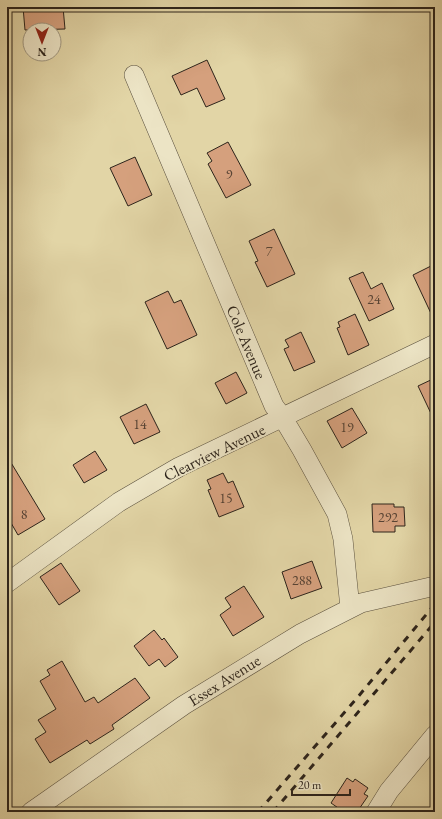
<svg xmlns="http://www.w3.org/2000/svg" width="442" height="819" font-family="'EB Garamond',serif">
	<rect width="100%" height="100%" fill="#e2d5a6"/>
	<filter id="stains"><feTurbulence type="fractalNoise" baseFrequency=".005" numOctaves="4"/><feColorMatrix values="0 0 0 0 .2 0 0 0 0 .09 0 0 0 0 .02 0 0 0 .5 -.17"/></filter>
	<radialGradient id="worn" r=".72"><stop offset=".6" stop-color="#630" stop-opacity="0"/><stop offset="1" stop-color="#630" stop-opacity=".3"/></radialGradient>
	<path fill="#d5a07d" stroke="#2d241b" d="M 23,7 L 63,7 L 65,29 L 25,30 Z
		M 207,60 L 225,99 L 206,107 L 197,88 L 181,95 L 172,76 Z
		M 228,142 L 251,185 L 226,198 L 208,164 L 212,161 L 207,153 Z
		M 135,157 L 152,195 L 128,206 L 110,168 Z
		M 274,229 L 295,274 L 267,287 L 255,262 L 258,261 L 249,241 Z
		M 435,264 L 435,322 L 413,275 Z
		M 363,272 L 371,289 L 382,283 L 394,309 L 369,321 L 349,278 Z
		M 168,291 L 174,303 L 181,300 L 197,335 L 167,349 L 145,302 Z
		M 355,314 L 369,345 L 348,355 L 337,328 L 340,327 L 338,322 Z
		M 301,332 L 315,362 L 294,371 L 284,349 L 289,347 L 285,340 Z
		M 236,372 L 247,393 L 226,404 L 215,383 Z
		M 435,378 L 435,422 L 418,386 Z
		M 146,404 L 160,432 L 134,444 L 120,417 Z
		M 352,408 L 367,433 L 342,448 L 327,421 Z
		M 95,451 L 107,470 L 84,483 L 73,465 Z
		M 7,456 L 45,519 L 18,535 L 7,516 Z
		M 223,473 L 228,483 L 233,481 L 244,507 L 219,517 L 208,490 L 211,489 L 207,480 Z
		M 372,504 L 394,504 L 394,507 L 404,507 L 405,526 L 395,526 L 395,532 L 373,532 Z
		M 312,561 L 322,588 L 291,599 L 282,572 Z
		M 61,563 L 80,591 L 59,605 L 40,577 Z
		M 244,586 L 264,617 L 233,636 L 220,615 L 231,607 L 225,598 Z
		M 154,630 L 162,640 L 164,638 L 178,657 L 165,667 L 159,659 L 149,666 L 134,646 Z
		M 62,661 L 85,702 L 94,697 L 98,703 L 135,678 L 150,698 L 112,725 L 114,729 L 90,744 L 87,740 L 50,763 L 35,739 L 46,732 L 38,720 L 56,709 L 40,681 L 50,675 L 47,670 Z
		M 347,778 L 353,782 L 355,779 L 368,788 L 364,794 L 368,796 L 357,812 L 344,812 L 331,803 Z"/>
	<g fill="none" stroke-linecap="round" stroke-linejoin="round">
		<defs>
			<path id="minor" d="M 134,75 L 274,406 L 283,418 L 302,450 L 337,514 L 343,539 L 350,608
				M 7,583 L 119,502 L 179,467 L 435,344
				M 31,812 L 184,705 L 300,634 L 361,603 L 435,586
				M 376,812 L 389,791 L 435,735"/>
		</defs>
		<use href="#minor" stroke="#5a503e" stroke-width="20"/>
		<use href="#minor" stroke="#ece4c5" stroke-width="19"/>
		<path stroke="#2d241b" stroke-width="3" stroke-dasharray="7 7" stroke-linecap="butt" d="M 258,812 L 357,698 L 435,604
			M 273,812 L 435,622"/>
	</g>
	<g text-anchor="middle" stroke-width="3.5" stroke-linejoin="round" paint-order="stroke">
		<g font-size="14" fill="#574334">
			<text x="229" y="179">9</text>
			<text x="269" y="256">7</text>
			<text x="374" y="304">24</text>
			<text x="140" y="429">14</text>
			<text x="347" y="432">19</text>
			<text x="226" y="503">15</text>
			<text x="24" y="519">8</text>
			<text x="388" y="522">292</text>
			<text x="302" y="585">288</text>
		</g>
		<g font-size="16" fill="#2d241b" stroke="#ece4c5">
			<text transform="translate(247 342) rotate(67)" y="6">Cole Avenue</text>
			<text transform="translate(214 452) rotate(-26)" y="6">Clearview Avenue</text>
			<text transform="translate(224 680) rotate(-32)" y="6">Essex Avenue</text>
		</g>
	</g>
	<rect width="442" height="819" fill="none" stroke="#e2d5a6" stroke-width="24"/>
	<rect x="8" y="8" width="426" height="803" fill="none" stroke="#2d241b" stroke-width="2"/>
	<rect x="12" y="12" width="418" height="795" fill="none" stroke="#2d241b"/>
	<g transform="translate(42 42) rotate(180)"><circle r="19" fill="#ece4c5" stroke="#a09781"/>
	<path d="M0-3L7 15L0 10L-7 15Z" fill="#8f2418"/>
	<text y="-6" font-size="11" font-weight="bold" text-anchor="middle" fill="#2d241b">N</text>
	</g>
	<path d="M292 789v6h58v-6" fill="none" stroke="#2d241b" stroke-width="2"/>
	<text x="298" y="789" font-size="12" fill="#2d241b" stroke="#ece4c5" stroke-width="3" paint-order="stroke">20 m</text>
	<rect width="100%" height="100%" filter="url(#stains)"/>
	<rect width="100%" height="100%" fill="url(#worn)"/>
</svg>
